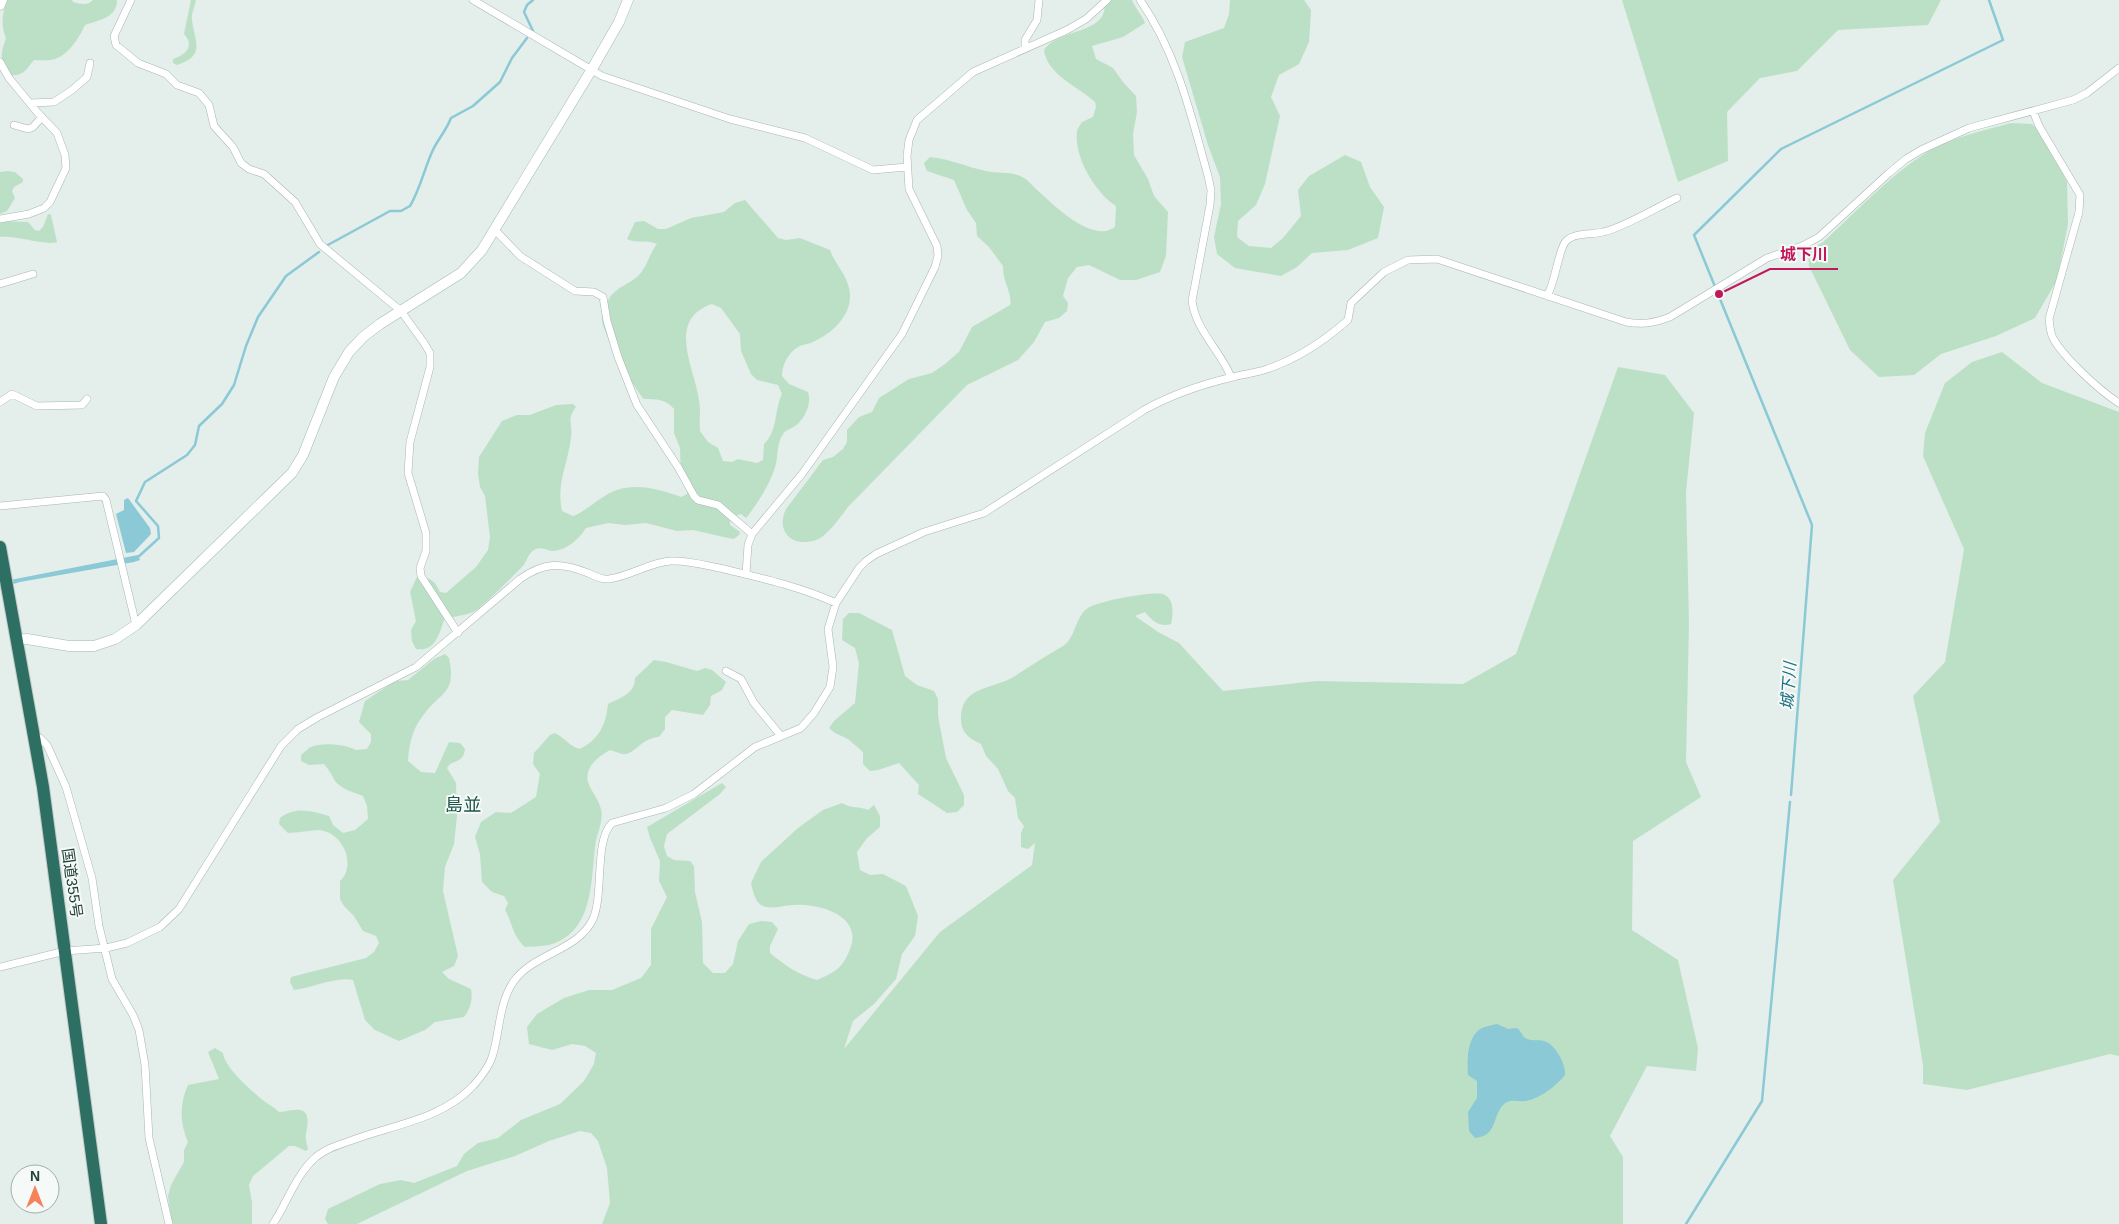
<svg xmlns="http://www.w3.org/2000/svg" width="2119" height="1224" font-family="Helvetica,'Noto Sans JP',sans-serif">
	<rect width="100%" height="100%" fill="#e4eeea"/>
	<path fill="#bce0c6" fill-rule="evenodd" d="M 6,0 L 72,0 L 73,2 C 81,4 87,6 93,0 L 117,0 C 117,18 99,20 85,25 C 79,38 69,54 55,59 C 49,61 41,60 34,60 C 26,69 24,77 9,75 C 0,59 0,56 6,38 C 0,24 3,15 6,0 Z
		M 191,0 L 196,0 C 195,6 191,14 192,20 C 194,41 207,55 177,65 L 173,63 L 173,59 C 186,55 195,46 184,34 Z
		M 1106,0 L 1132,0 C 1135,8 1142,15 1145,23 L 1123,37 L 1092,46 L 1096,59 L 1113,68 L 1123,82 L 1136,96 L 1137,112 L 1133,134 L 1134,155 L 1148,179 L 1154,196 L 1168,212 L 1166,256 L 1160,272 L 1136,280 L 1120,280 L 1089,265 L 1077,267 L 1068,278 L 1063,296 L 1068,303 L 1067,311 L 1059,318 L 1045,322 L 1034,342 L 1018,360 L 967,385 L 848,507 C 841,516 827,537 816,540 C 793,548 775,532 786,509 L 823,460 L 833,457 L 843,449 L 847,442 L 847,430 L 859,417 L 872,412 L 879,398 L 909,379 L 932,373 L 945,364 L 959,352 L 972,327 L 1010,305 C 1013,294 1002,281 1003,266 L 989,247 L 977,236 L 976,223 L 967,210 L 954,180 L 927,171 L 924,163 L 930,157 C 950,159 967,167 986,171 C 997,174 1009,171 1020,176 C 1026,178 1031,184 1035,188 C 1053,204 1091,244 1115,227 L 1116,206 C 1096,194 1074,157 1077,133 C 1077,129 1080,125 1082,122 L 1093,117 L 1096,107 L 1095,102 C 1079,87 1047,75 1044,50 C 1057,30 1097,34 1104,12 C 1105,8 1104,4 1106,0 Z
		M 1230,0 L 1304,0 L 1311,10 L 1309,42 L 1299,64 L 1279,75 L 1271,97 L 1280,116 L 1265,184 L 1256,205 L 1238,221 L 1237,237 L 1249,246 L 1271,248 L 1283,238 L 1301,216 L 1298,190 L 1309,176 L 1345,155 L 1361,162 L 1370,187 L 1384,207 L 1378,238 L 1348,250 L 1312,253 L 1297,267 L 1281,276 L 1235,268 L 1217,254 L 1214,237 L 1221,204 L 1220,177 L 1208,145 L 1182,57 L 1185,42 L 1224,28 L 1229,14 Z
		M 1622,0 L 1941,0 L 1928,25 L 1838,30 L 1797,71 L 1760,78 L 1727,112 L 1728,161 L 1678,182 Z
		M 2011,123 L 2032,124 L 2044,136 L 2067,182 L 2068,224 L 2057,280 L 2035,318 L 1996,336 L 1941,354 L 1914,375 L 1879,377 L 1850,350 L 1809,266 L 1808,250 L 1822,243 C 1856,212 1889,176 1927,152 C 1949,138 1986,130 2011,123 Z
		M 8,171 L 15,172 L 23,179 L 23,182 L 14,187 L 12,191 L 15,198 L 7,211 L 0,214 L 0,172 Z
		M 745,200 L 778,238 L 786,240 L 800,238 L 830,250 C 835,264 846,274 849,288 C 855,312 834,333 813,342 C 809,344 803,344 798,347 C 788,353 782,365 782,376 L 789,384 L 808,392 C 812,403 805,419 795,426 C 791,429 785,430 783,434 C 777,443 778,454 776,464 C 771,483 758,503 746,518 L 741,514 C 734,516 730,517 730,525 L 740,532 L 739,535 L 734,539 L 728,538 L 693,530 L 677,531 L 646,523 L 625,525 L 608,523 L 586,528 C 579,539 566,551 552,551 C 545,550 541,546 534,550 C 527,554 527,563 521,568 C 513,576 480,610 473,612 C 464,616 453,616 444,620 C 439,635 435,652 416,649 L 412,641 L 411,630 L 416,621 L 410,592 L 417,577 C 429,577 435,580 440,592 L 446,593 L 476,567 L 488,550 L 490,537 L 485,496 L 480,487 L 478,474 L 479,457 L 502,421 L 517,415 L 530,415 L 556,405 L 573,404 L 576,407 C 566,421 573,422 571,437 C 568,465 556,482 562,511 L 573,516 C 589,510 601,495 617,490 C 638,483 661,490 681,497 L 687,494 L 687,489 L 681,480 L 680,448 L 674,433 L 674,409 C 666,399 656,399 644,399 C 634,388 601,331 602,319 C 602,313 607,302 610,297 C 617,287 629,284 637,277 C 647,268 649,254 657,244 C 646,239 637,244 627,239 L 635,222 L 644,221 L 658,229 L 666,229 L 691,218 L 724,212 L 735,203 ZM 712,304 L 721,308 L 740,334 L 741,351 L 751,374 L 757,380 L 778,385 L 782,394 C 774,411 778,431 764,444 L 763,460 L 757,463 L 738,459 L 732,462 L 723,461 L 718,448 L 708,442 L 700,431 C 699,421 701,410 699,400 C 694,366 666,320 712,304 Z
		M 48,214 L 51,215 L 57,242 C 45,246 17,235 0,237 L 0,221 L 28,222 L 35,230 L 39,231 L 43,227 Z
		M 2002,352 L 2042,383 L 2119,412 L 2119,1056 L 2110,1054 L 1967,1090 L 1923,1084 L 1923,1065 L 1893,880 L 1940,822 L 1913,696 L 1945,662 L 1964,549 L 1923,456 L 1925,433 L 1945,383 L 1972,362 Z
		M 1618,367 L 1665,375 L 1694,413 L 1686,492 L 1689,623 L 1686,762 L 1701,797 L 1633,841 L 1632,930 L 1678,960 L 1698,1048 L 1696,1071 L 1647,1066 L 1610,1136 L 1623,1157 L 1623,1224 L 602,1224 L 610,1203 L 607,1168 L 598,1141 L 591,1133 L 580,1131 L 549,1141 L 515,1156 L 467,1171 L 357,1224 L 328,1224 L 325,1219 L 328,1209 L 380,1184 L 401,1180 L 414,1183 L 457,1166 L 464,1154 L 478,1143 L 498,1138 L 521,1120 L 560,1104 L 584,1081 L 594,1064 L 596,1053 L 585,1046 L 572,1044 L 552,1050 L 529,1044 L 527,1027 L 537,1014 L 564,998 L 589,990 L 612,990 L 641,978 L 651,965 L 651,929 L 667,897 L 659,881 L 660,861 L 650,838 L 647,827 L 722,783 L 726,787 L 720,794 L 667,834 L 664,846 L 667,856 L 674,860 L 690,861 L 694,866 L 695,892 L 702,922 L 703,963 L 713,973 L 725,973 L 733,964 L 738,941 L 749,924 L 761,921 L 772,922 L 778,929 L 770,946 L 770,953 C 786,966 797,974 817,980 C 836,972 844,967 851,946 C 861,915 818,903 793,905 C 783,905 774,910 763,906 C 755,903 753,891 751,883 L 761,862 L 798,828 L 823,810 L 842,803 C 851,809 859,806 868,810 L 874,805 L 880,816 L 880,827 L 867,838 L 857,852 L 860,870 L 870,875 L 883,874 L 906,886 L 918,916 L 915,936 L 902,954 L 896,979 L 874,1004 L 853,1021 L 844,1049 L 940,932 L 1032,865 L 1035,843 L 1028,849 L 1021,847 L 1021,833 L 1024,826 L 1018,818 L 1015,798 L 1008,791 L 998,769 L 986,756 L 981,744 C 970,739 961,733 961,720 C 960,685 993,690 1015,676 C 1031,666 1047,655 1063,646 C 1076,638 1075,616 1088,608 C 1098,601 1152,591 1163,594 C 1175,598 1173,615 1171,624 C 1160,628 1151,620 1145,612 L 1135,616 L 1158,632 L 1179,643 L 1223,691 L 1316,681 L 1463,684 L 1516,654 Z
		M 849,613 L 859,613 L 892,630 L 905,676 L 917,685 L 934,691 L 938,699 L 938,716 L 946,758 L 964,795 L 964,805 L 957,812 L 947,813 L 918,794 L 919,785 L 899,763 L 878,770 L 870,771 L 863,764 L 863,752 L 848,739 L 835,733 L 829,728 L 834,721 L 855,703 L 859,663 L 855,648 L 842,640 L 843,619 Z
		M 445,654 L 449,658 C 457,695 440,691 422,717 C 412,730 409,745 408,761 L 421,772 L 435,773 L 449,742 L 460,743 L 465,749 C 464,759 459,760 450,764 L 447,768 L 456,783 L 457,816 L 454,844 L 445,867 L 443,891 L 458,956 L 454,966 L 442,972 L 449,979 L 471,989 C 473,1000 470,1009 464,1017 L 435,1022 L 425,1030 L 399,1041 L 375,1030 L 365,1020 L 353,980 C 337,976 311,988 294,990 L 290,982 L 291,977 L 366,958 L 374,952 L 379,943 L 376,936 L 363,931 L 354,916 L 344,906 L 340,899 L 340,881 C 357,865 343,832 319,830 C 313,830 296,833 288,833 L 279,824 L 280,818 C 295,806 312,811 329,816 L 333,825 L 343,833 L 355,830 L 368,819 L 367,806 L 363,796 C 355,793 341,789 335,781 C 332,775 329,770 324,764 L 309,765 L 301,761 L 301,755 C 304,753 308,748 311,747 C 322,742 346,744 356,750 L 367,749 L 371,742 L 371,734 L 359,722 L 365,701 L 395,681 L 408,680 L 434,659 Z
		M 654,660 L 666,662 L 697,671 L 705,668 L 712,670 L 726,682 L 722,690 L 711,696 L 710,705 L 703,715 L 672,710 L 665,717 L 665,729 L 659,737 C 640,738 635,756 622,754 C 618,753 614,751 610,750 C 599,756 584,767 588,782 C 591,791 599,800 601,809 C 604,823 596,834 595,847 C 591,882 593,931 552,944 C 544,947 533,946 525,947 C 511,933 514,926 505,910 L 508,903 L 504,896 L 492,892 L 482,882 L 480,854 L 475,837 L 481,822 L 496,812 L 511,813 L 536,797 L 540,774 L 533,764 L 534,753 L 550,735 L 555,733 C 565,738 569,746 580,749 C 599,739 606,725 608,704 C 620,698 635,694 635,678 Z
		M 215,1048 L 223,1053 C 225,1068 248,1087 260,1098 C 266,1103 273,1106 279,1112 C 285,1112 289,1110 295,1110 C 311,1108 308,1124 306,1133 C 305,1139 307,1144 308,1149 L 306,1151 L 295,1146 L 289,1146 L 253,1176 L 249,1185 L 252,1202 L 252,1224 L 172,1224 L 168,1196 L 171,1185 L 184,1162 L 184,1150 L 188,1142 C 180,1124 179,1104 188,1085 L 219,1079 L 208,1052 Z"/>
	<path fill="#8ac9d5" d="M 128,498 L 150,528 L 151,534 L 134,552 L 126,553 L 116,514 L 124,510 L 124,500 Z
		M 138,555 L 140,560 L 134,562 L 20,582 L 0,588 L 0,582 Z
		M 1497,1024 L 1508,1029 L 1516,1028 C 1521,1030 1521,1034 1524,1037 C 1530,1042 1538,1039 1544,1041 C 1555,1044 1566,1064 1565,1075 C 1556,1086 1541,1098 1526,1101 C 1520,1102 1513,1099 1507,1102 C 1491,1111 1500,1136 1475,1138 L 1469,1131 L 1468,1112 L 1477,1098 L 1477,1081 L 1468,1075 C 1467,1060 1467,1036 1482,1028 C 1487,1026 1492,1025 1497,1024 Z"/>
	<g fill="none" stroke-linecap="round" stroke-linejoin="round">
		<path stroke="#8ac9d5" stroke-width="2.5" d="M 533,0 L 527,5 L 524,12 L 533,31
			M 326,246 L 390,211 L 401,211 L 410,206 C 420,189 424,170 432,152 C 437,140 445,133 451,118 L 473,106 L 500,82 L 512,58 L 527,38
			M 137,558 L 159,538 L 158,526 L 136,501 L 145,482 L 187,455 L 195,445 L 199,426 L 222,404 L 234,385 L 246,346 L 258,317 L 286,276 L 319,252
			M 1791,795 L 1812,525 L 1694,235 L 1781,149 L 2003,40 L 1989,0
			M 1686,1224 L 1762,1101 L 1790,802"/>
		<defs>
			<path id="street" d="M 131,0 L 114,36 L 116,45 L 138,63 L 166,74 L 177,85 L 199,93 L 209,105 L 214,126 L 233,147 L 241,163 L 249,169 L 264,174 L 295,202 L 320,244 L 401,311 L 424,343 L 430,353 L 430,367 L 410,442 L 408,473 L 426,533 L 426,551 L 420,568 L 421,576 L 458,633
				M 473,0 L 602,76 L 730,119 L 805,138 L 873,170 L 907,167
				M 1140,0 C 1177,53 1191,115 1208,176 L 1211,190 L 1210,205 L 1192,301 C 1196,331 1220,350 1231,377
				M 1025,48 L 1025,40 L 1037,20 L 1039,0
				M 0,62 L 9,78 L 37,112 L 57,133 L 65,155 L 66,168 L 50,202 L 44,208 L 29,214 L 0,219
				M 31,103 L 54,102 L 72,90 L 87,77 L 90,63
				M 2033,111 L 2039,126 L 2080,195 L 2079,212 L 2049,319 C 2050,325 2050,333 2053,338 C 2064,358 2100,391 2119,403
				M 14,125 L 28,129 L 33,127 L 42,117
				M 495,230 L 520,256 L 575,291 L 594,292 L 603,297 L 607,321 L 618,357 L 637,405 L 678,467 L 694,496 L 698,500 L 718,505 L 752,534
				M 0,284 L 33,274
				M 1547,296 C 1556,281 1558,250 1566,241 C 1575,232 1592,235 1603,232 C 1623,228 1657,207 1677,198
				M 0,402 L 12,394 L 37,406 L 82,405 L 87,399
				M 0,506 L 103,496 L 106,500 L 136,625
				M 746,574 L 748,545 L 752,534 L 802,474 L 902,334 L 935,267 L 938,256 L 937,246 L 909,189 L 907,156 L 909,140 L 917,120 L 973,72 L 1067,30 L 1086,19 L 1107,0
				M 726,671 L 741,679 L 754,703 L 781,736
				M 36,738 L 40,738 L 47,745 L 66,787 L 92,878 L 99,926 L 112,979 L 133,1015 L 139,1030 L 145,1065 L 149,1138 L 169,1224
				M 0,967 L 65,951 L 106,948 L 127,943 L 160,927 L 179,909 L 281,746 L 298,729 L 318,717 L 416,667 L 520,579 C 544,562 561,562 588,573 C 594,576 602,580 609,579 C 631,576 650,562 671,561 C 689,560 707,566 724,569 C 762,578 801,587 836,603
				M 273,1224 C 287,1203 296,1174 316,1157 C 325,1149 338,1145 350,1141 C 391,1125 441,1120 473,1086 C 481,1077 490,1066 493,1054 C 500,1030 499,1002 514,981 C 534,953 578,951 593,919 C 604,894 594,841 612,823 L 666,808 L 694,794 L 755,747 L 801,728 L 814,713 L 830,687 L 833,667 L 828,629 L 836,603 L 859,568 L 866,561 L 876,554 L 924,532 L 984,513 L 1144,410 C 1171,395 1203,384 1233,377 C 1244,374 1256,373 1267,369 C 1297,359 1324,341 1348,320 L 1351,303 L 1384,272 L 1408,260 L 1437,259 L 1626,322 C 1642,325 1654,323 1670,317 L 1767,258 L 1802,246 L 1819,237 L 1889,173 L 1906,159 L 1921,150 L 1969,128 L 2073,100 L 2087,93 L 2119,68"/>
			<path id="secondary" d="M 0,5 L 2,0
				M 17,640 L 27,639 L 69,646 L 94,646 L 115,639 L 136,625 L 292,473 L 303,455 L 334,377 L 349,352 L 363,337 L 380,324 L 461,273 L 482,250 L 592,69 L 619,22 L 628,0"/>
			<path id="highway" d="M 0,547 L 43,787 L 101,1224"/>
		</defs>
		<use href="#street" stroke="#a6b7b1" stroke-width="8"/>
		<use href="#secondary" stroke="#a2bab2" stroke-width="11"/>
		<use href="#highway" stroke="#c1cac8" stroke-width="14"/>
		<use href="#street" stroke="#fff" stroke-width="7"/>
		<use href="#secondary" stroke="#fff" stroke-width="10"/>
		<use href="#highway" stroke="#2d6f62" stroke-width="12"/>
	</g>
	<g text-anchor="middle" stroke-width="4" stroke-linejoin="round" paint-order="stroke">
		<g font-size="15" fill="#224139" stroke="#f5faf8">
			<text transform="translate(72 883) rotate(82)" y="5">国道355号</text>
		</g>
		<g font-size="16" font-style="italic" fill="#196e80" stroke="#f5faf8">
			<text transform="translate(1788 686) rotate(-86)" y="6">城下川</text>
		</g>
		<g font-size="18" fill="#1d5447" stroke="#f5faf8">
			<text x="463" y="811">島並</text>
		</g>
	</g>
	<path fill="none" stroke="#c2185b" stroke-width="2" d="M1719 294L1770 269H1838"/>
	<circle fill="#c2185b" stroke="#f5faf8" stroke-width="2" cx="1719" cy="294" r="5"/>
	<g font-size="16" text-anchor="middle" font-weight="bold" fill="#c2185b" stroke="#f5faf8" stroke-width="4" stroke-linejoin="round" paint-order="stroke">
		<text x="1804" y="260">城下川</text>
	</g>
	<g transform="translate(35 1189)"><circle r="24" fill="#f5faf8" stroke="#a1b0ac"/>
	<path d="M0-4L9 19L0 12L-9 19Z" fill="#f78159"/>
	<text y="-8" font-size="14" font-weight="bold" text-anchor="middle" fill="#224139">N</text>
	</g>
</svg>
